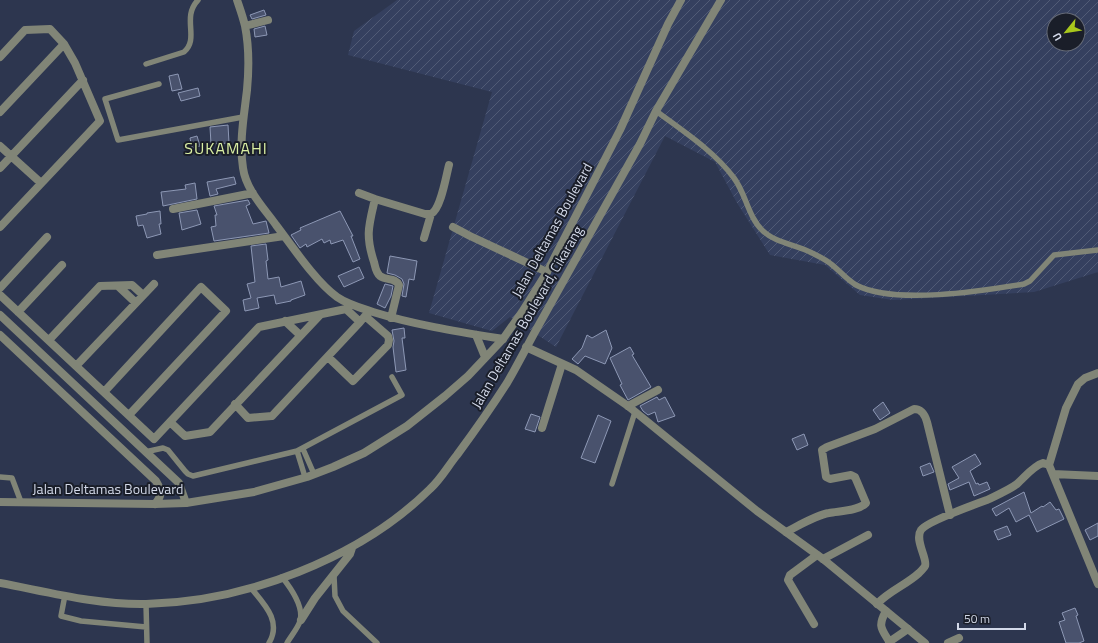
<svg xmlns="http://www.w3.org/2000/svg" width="1098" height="643" font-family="'Titillium Web',sans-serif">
	<defs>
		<pattern id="industrial-furrows" width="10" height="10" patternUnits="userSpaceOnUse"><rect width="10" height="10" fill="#35405f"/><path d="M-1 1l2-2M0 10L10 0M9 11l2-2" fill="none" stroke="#515b76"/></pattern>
	</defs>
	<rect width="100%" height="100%" fill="#2d364f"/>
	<path fill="url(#industrial-furrows)" fill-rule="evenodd" d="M 397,0 L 1098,0 L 1098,272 L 1034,292 L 893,300 L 860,295 L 825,265 L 770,255 L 737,203 L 715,162 L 665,136 L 556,347 L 510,317 L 492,331 L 429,313 L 492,92 L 348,55 L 354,31 ZM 1054,20 L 1078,20 L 1078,44 L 1054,44 Z"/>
	<path fill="#49526d" stroke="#8d98b5" d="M 264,10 L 266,15 L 252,19 L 250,15 Z
		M 265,26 L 267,35 L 255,37 L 254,29 Z
		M 178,74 L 182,89 L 172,91 L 169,76 Z
		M 198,88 L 200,96 L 181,101 L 178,93 Z
		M 228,125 L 229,143 L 211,144 L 210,127 Z
		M 197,136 L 200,146 L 192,148 L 190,138 Z
		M 234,177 L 236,184 L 216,189 L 218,194 L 210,196 L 207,182 Z
		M 195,183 L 197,199 L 163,206 L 161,192 L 186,189 L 185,185 Z
		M 248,200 L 250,204 L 246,206 L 253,224 L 266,221 L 269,233 L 214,241 L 211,227 L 216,226 L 215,215 L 217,215 L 214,206 Z
		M 197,210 L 201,224 L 182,230 L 179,213 Z
		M 160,211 L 161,224 L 159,224 L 161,234 L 147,238 L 143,225 L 138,226 L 136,216 L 147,214 L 147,213 Z
		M 340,211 L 353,236 L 351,236 L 360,259 L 353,262 L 343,240 L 331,244 L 330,240 L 324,243 L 322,239 L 307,247 L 306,244 L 300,248 L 291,235 L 301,230 L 300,228 Z
		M 266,244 L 268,260 L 266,261 L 268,279 L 279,277 L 281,287 L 301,281 L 305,295 L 291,300 L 291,301 L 276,304 L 274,295 L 257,298 L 259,308 L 245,311 L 243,300 L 251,298 L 247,284 L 255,282 L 251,246 Z
		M 390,256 L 417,261 L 414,280 L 409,279 L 406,297 L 402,296 L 404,284 L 402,279 L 395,275 L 387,273 Z
		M 359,267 L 364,278 L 344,287 L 338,276 Z
		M 385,284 L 393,286 L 391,296 L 385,308 L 377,304 Z
		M 404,328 L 405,338 L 402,338 L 406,370 L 396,372 L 393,347 L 394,341 L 392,330 Z
		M 606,330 L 612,348 L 605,364 L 585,356 L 578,364 L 572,359 L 582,348 L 587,335 L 592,338 Z
		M 630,347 L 634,354 L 632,355 L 651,387 L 628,400 L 620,385 L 622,384 L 610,358 Z
		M 657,397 L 659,400 L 665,397 L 675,416 L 658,422 L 655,412 L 648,415 L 643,411 L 640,406 Z
		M 883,402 L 890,413 L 880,420 L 873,410 Z
		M 531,414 L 540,417 L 535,432 L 525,429 Z
		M 598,415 L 611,421 L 595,463 L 581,458 Z
		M 804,434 L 808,445 L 797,450 L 792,439 Z
		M 975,454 L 981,464 L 970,471 L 976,484 L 978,483 L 979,485 L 987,482 L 990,489 L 974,496 L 969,482 L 950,490 L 948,484 L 959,478 L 952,467 Z
		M 930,463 L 934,472 L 923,476 L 920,467 Z
		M 1024,492 L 1031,513 L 1042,506 L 1043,507 L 1050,502 L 1056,510 L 1059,509 L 1064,519 L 1037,532 L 1029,515 L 1016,522 L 1009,508 L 996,516 L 992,509 Z
		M 1098,523 L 1098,536 L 1090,540 L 1085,530 Z
		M 1007,526 L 1011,535 L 998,540 L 994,531 Z
		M 1075,608 L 1078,615 L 1076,616 L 1084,641 L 1079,643 L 1066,643 L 1059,622 L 1065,620 L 1062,613 Z"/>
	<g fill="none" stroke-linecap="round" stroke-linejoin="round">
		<path stroke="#818577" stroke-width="5.5" d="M 146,64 L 184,52 C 200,38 181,18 198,0
			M 159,84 L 105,99 L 118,140 L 243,117
			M 656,111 C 683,131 714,151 734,178 C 746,194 748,217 763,231 C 775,243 798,245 812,253 C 818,256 825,259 831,264 C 839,270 847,280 856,285 C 894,305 982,291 1024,284 L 1030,281 L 1054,255 L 1098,250
			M 303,449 L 314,474
			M 297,451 L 305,477
			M 145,452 L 163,448 L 168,450 L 185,471 L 188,474 L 193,476 L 297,451 L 402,395 L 392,377
			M 0,477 L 12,478 L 21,502
			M 612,484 L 635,412
			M 334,576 L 335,596 L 343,611 L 377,643
			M 282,577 C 290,587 304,607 300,621 C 298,628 291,636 287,643
			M 251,588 C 264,604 282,621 269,643
			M 65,595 L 61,616 L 81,621 L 146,627
			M 146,604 L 147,643"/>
		<path stroke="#818577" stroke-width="8" d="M 237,0 C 240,9 243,17 245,26 C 249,46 249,69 247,90 C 244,116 239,142 243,168 C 246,190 264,208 276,225 C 292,246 316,282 337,297 C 347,304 361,308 373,312 C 415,325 460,332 503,339
			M 245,26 L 268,20
			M 0,57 L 25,30 L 50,29 L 64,44 L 75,63 L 100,121 L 0,227
			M 0,112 L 64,44
			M 0,146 L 41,183
			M 0,168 L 83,80
			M 359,193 L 375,199
			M 173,209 L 253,193
			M 453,227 L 470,236 L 547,272
			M 424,238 L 431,214
			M 157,255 L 284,236
			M 118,286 L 136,303
			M 0,288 L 47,237
			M 0,295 L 154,439 L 259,327 L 346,309 L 360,322 L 365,316 L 388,336 L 389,340 L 388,345 L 353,381 L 328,357
			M 18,312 L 62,265
			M 0,315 L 179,483 L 186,503
			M 391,318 L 399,285 C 395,277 387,281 380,276 C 376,273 375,266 374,262 C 365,235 369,225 375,199 L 425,214 L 431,214 C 441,209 446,176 449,165
			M 285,321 L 300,335
			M 0,335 L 156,481 C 162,491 162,496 155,504
			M 49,340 L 100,286 L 132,285 L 143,295
			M 76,366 L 154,284
			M 104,392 L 201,287 L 226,311 L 129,415
			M 235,404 L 248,418 L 272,416 L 360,322
			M 628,406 L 658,390
			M 170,422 L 185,436 L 210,432 L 320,315
			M 542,428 L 562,364
			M 1049,465 L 1066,408 L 1078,384 L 1085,378 L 1098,373
			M 1053,474 L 1098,476
			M 786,532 C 798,526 816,515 829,513 C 839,511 859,511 866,503 L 855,477 L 851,475 L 830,479 L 826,477 L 822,450 L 827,447 L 875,429 L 914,409 C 922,409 925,415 927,422 L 950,515
			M 823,559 L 868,535
			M 877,604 C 889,591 906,585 919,573 C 921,571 924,568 925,566 C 928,559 914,540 921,530 C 926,522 976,504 987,500 C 997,495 1009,490 1017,484 C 1025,477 1033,466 1043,463 L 1049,465 L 1098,584
			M 886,611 C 877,627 882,629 890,643
			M 814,624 L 788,580 L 790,575 L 817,555
			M 889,642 L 908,629
			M 948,643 L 959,638"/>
		<path stroke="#818577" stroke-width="8" d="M 476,335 L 485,357
			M 526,347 L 576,370 L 628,406 L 757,511 L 823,559 L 925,643
			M 0,502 L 155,504 L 186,503 L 254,492 L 307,477 L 333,467 L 364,453 L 407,426 L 445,396 L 468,376 L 503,339 L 522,312 L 547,272 L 620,130 L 668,24 L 681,0
			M 0,583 C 48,592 97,605 146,604 C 245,602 359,559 430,489 C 441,479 448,466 457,455 C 474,432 491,408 507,383 C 517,366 526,348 536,330 C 570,268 605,206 640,144 L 656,111 L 721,0
			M 301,620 L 315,598 L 350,554 L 352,548"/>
	</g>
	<g text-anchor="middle" stroke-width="4" stroke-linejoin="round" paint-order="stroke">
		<g font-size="14" fill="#d3d9e9" stroke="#1a1e29">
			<text transform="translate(552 230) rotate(-61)" y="5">Jalan Deltamas Boulevard</text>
			<text transform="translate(527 317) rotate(-60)" y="5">Jalan Deltamas Boulevard, Cikarang</text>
			<text x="108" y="494">Jalan Deltamas Boulevard</text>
		</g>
		<g font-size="16" letter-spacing="1" fill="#daefa3" stroke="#1a1e29">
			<text x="226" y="154">SUKAMAHI</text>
		</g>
	</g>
	<g transform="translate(1066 32) rotate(240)"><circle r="19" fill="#1a1e29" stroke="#646976"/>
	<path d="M0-3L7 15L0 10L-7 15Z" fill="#a8c71c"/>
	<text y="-6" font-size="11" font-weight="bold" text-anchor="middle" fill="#d3d9e9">U</text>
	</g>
	<path d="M958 623v6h67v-6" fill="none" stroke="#d3d9e9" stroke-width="2"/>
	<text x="964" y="623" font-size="12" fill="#d3d9e9" stroke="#1a1e29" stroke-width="3" paint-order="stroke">50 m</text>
</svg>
